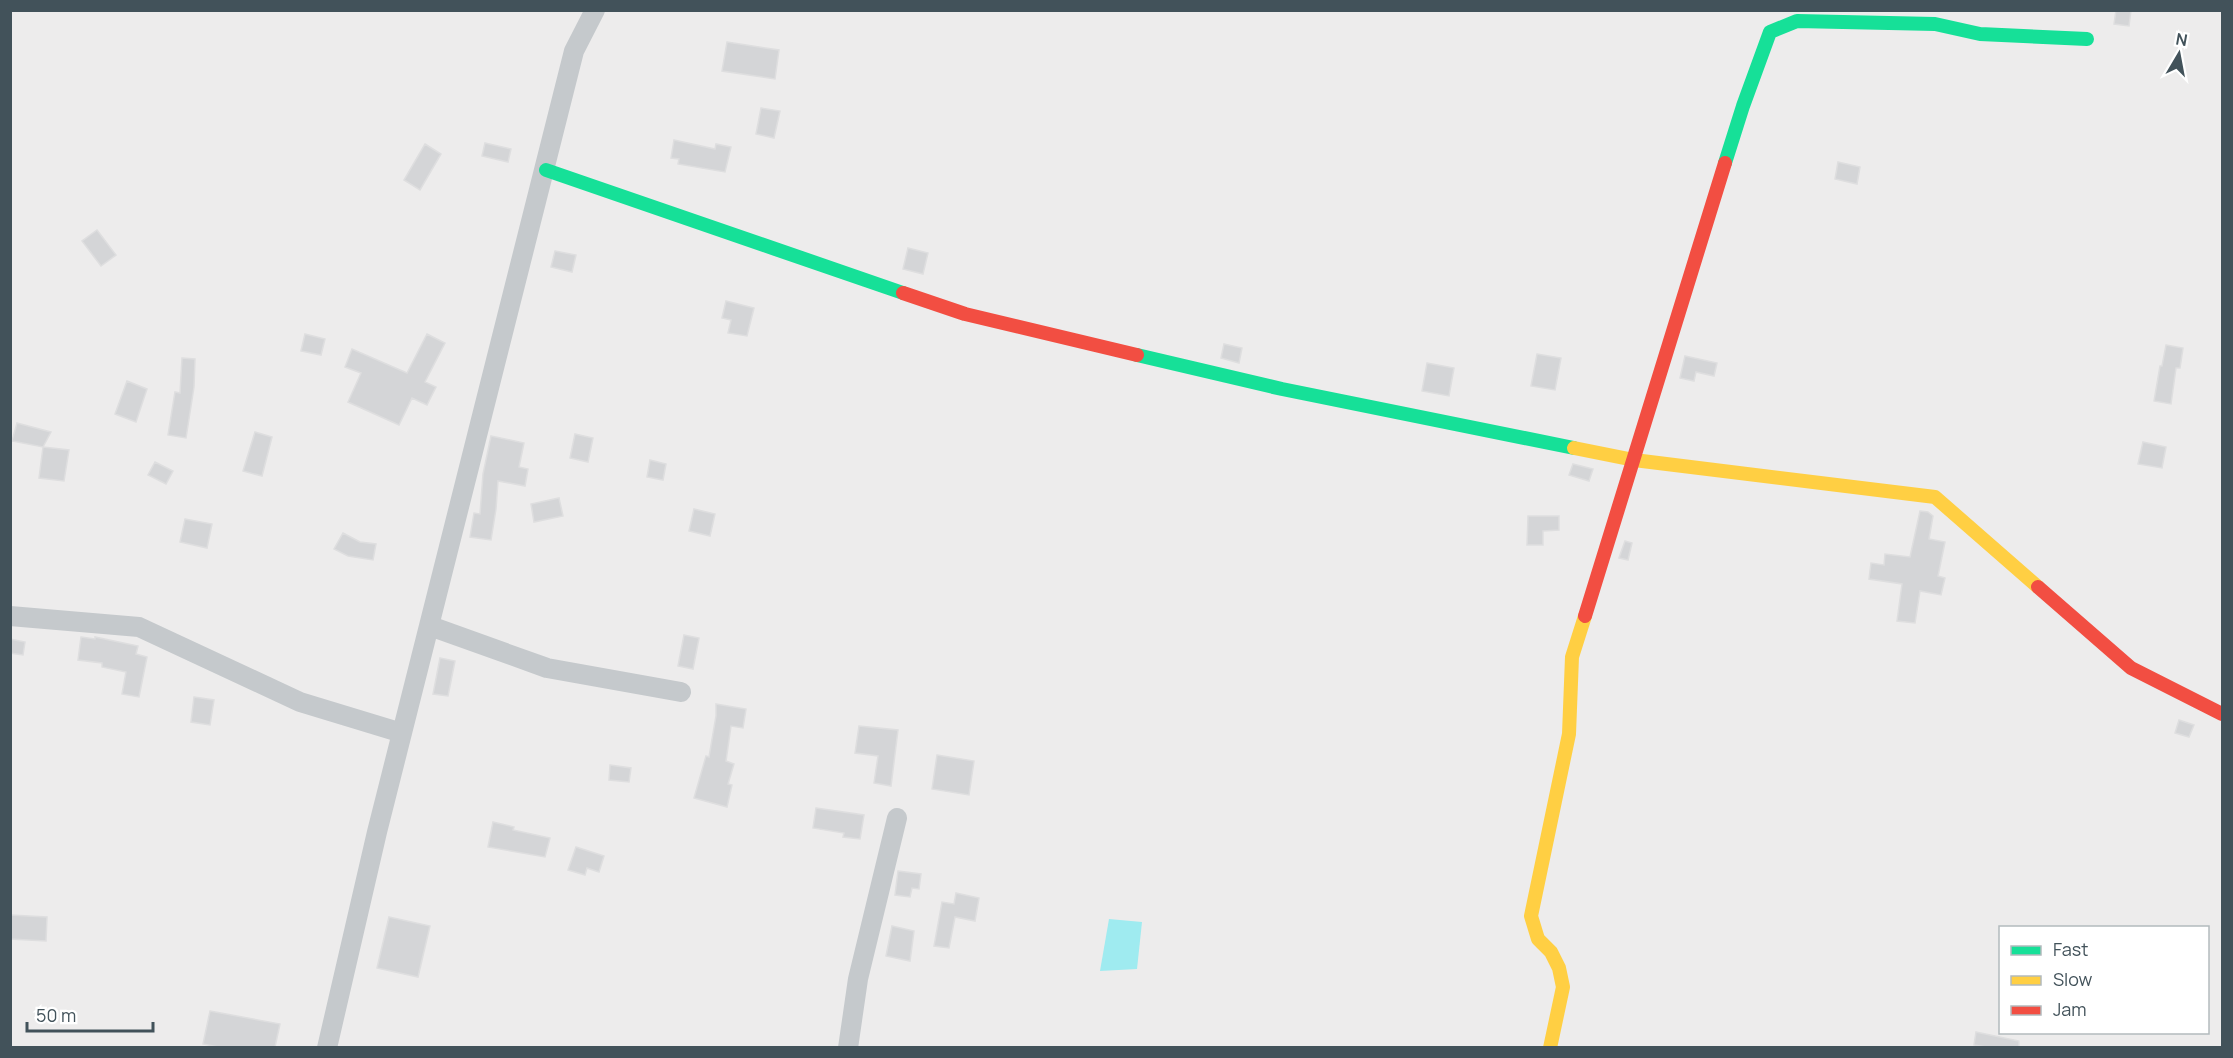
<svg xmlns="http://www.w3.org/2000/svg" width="2233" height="1058" font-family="Manrope,sans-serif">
	<rect width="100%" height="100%" fill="#edecec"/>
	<path fill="#9febf0" d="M 1109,919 L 1142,922 L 1137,969 L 1100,971 Z"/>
	<path fill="#d4d5d7" stroke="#dededf" stroke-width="1.5" d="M 2116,10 L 2131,10 L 2129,26 L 2114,24 Z
		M 727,42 L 779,50 L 775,79 L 722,71 Z
		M 761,108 L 780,111 L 774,138 L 756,134 Z
		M 674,140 L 715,149 L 716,144 L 731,147 L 725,172 L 678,164 L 679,159 L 671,158 Z
		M 485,143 L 511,149 L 508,162 L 482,156 Z
		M 425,144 L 441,154 L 420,190 L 404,180 Z
		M 1838,162 L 1860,167 L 1857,184 L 1835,179 Z
		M 97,230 L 116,255 L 101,266 L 82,241 Z
		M 908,248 L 928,253 L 923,274 L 903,269 Z
		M 555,251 L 576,255 L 572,272 L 551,267 Z
		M 726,301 L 754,308 L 747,336 L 728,333 L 731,320 L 722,318 Z
		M 305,334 L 325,339 L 321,355 L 301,351 Z
		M 427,334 L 445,343 L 425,382 L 436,387 L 427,405 L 412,398 L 399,425 L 348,402 L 361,373 L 345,367 L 352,349 L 407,373 Z
		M 1224,344 L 1242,348 L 1239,363 L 1221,358 Z
		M 2166,345 L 2183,348 L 2180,368 L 2176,368 L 2171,404 L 2154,401 L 2160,366 L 2162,366 Z
		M 1537,354 L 1561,358 L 1555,390 L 1531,386 Z
		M 1685,356 L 1717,363 L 1714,376 L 1696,372 L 1694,381 L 1680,378 Z
		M 182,358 L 195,359 L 194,387 L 186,438 L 168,435 L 175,392 L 180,393 Z
		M 1427,363 L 1454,368 L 1449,396 L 1422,391 Z
		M 127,381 L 147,389 L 136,422 L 115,414 Z
		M 17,423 L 51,432 L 43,447 L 12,441 Z
		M 255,432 L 272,437 L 262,476 L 243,471 Z
		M 575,434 L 593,438 L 588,462 L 570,458 Z
		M 491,436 L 524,443 L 519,467 L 528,469 L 525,486 L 498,481 L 496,509 L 491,540 L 470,537 L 474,513 L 480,514 L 483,474 Z
		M 2143,442 L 2166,447 L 2162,468 L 2138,464 Z
		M 43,447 L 69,450 L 64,481 L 39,478 Z
		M 650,460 L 666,464 L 663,480 L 647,477 Z
		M 155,462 L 173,471 L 166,484 L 148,475 Z
		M 1573,464 L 1593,469 L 1589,481 L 1569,475 Z
		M 559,498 L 563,516 L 534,522 L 531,504 Z
		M 694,509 L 715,514 L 710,536 L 689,531 Z
		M 1920,511 L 1928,512 L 1933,516 L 1929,539 L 1945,542 L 1938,576 L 1945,578 L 1941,595 L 1920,591 L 1915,623 L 1897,621 L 1902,584 L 1869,579 L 1871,563 L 1884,565 L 1885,554 L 1910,557 Z
		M 1528,516 L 1559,516 L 1559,530 L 1543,531 L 1543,545 L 1527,545 Z
		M 185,519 L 212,524 L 207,548 L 180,542 Z
		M 343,533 L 360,542 L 376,544 L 373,560 L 348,556 L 334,549 Z
		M 1625,541 L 1632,543 L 1628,560 L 1619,558 Z
		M 684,635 L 699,638 L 693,669 L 678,666 Z
		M 81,637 L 95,639 L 95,637 L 138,646 L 136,654 L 147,657 L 139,697 L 122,694 L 126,672 L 102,667 L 102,663 L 78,660 Z
		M 10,639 L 25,642 L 23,655 L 10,653 Z
		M 440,658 L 455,661 L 448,696 L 433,694 Z
		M 194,697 L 214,700 L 210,725 L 191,722 Z
		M 716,704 L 746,709 L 743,728 L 731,726 L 726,761 L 734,764 L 728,784 L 732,785 L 727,807 L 694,798 L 706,756 L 709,757 L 716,716 Z
		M 2179,720 L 2194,725 L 2189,737 L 2175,733 Z
		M 859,726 L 898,730 L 891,786 L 874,783 L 878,756 L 855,753 Z
		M 937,755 L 974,761 L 969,795 L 932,789 Z
		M 610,765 L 631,768 L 629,782 L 609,780 Z
		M 816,808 L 864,815 L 860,839 L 843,837 L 844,833 L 813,828 Z
		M 493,822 L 514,827 L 513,830 L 550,838 L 545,857 L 488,847 Z
		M 576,847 L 604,856 L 599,872 L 587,868 L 585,875 L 568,870 Z
		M 898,871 L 921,874 L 919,889 L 912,888 L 910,897 L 895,895 Z
		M 956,893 L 979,898 L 975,921 L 955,917 L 949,948 L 934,946 L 942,902 L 954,904 Z
		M 10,915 L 47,917 L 46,941 L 10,939 Z
		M 389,917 L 430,926 L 418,977 L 377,968 Z
		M 892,926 L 914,931 L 910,961 L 886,956 Z
		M 210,1011 L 280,1024 L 275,1047 L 218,1047 L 203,1044 Z
		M 1976,1032 L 2019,1041 L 2019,1047 L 1986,1047 L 1974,1045 Z"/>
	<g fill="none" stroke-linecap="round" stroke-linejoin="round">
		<path stroke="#c5c9cc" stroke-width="20" d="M 10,616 L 139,627 L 300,702 L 402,733
			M 430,626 L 547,668 L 681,692
			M 327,1048 L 377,832 L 574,51 L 595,10
			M 848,1048 L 858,979 L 897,818"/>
		<path stroke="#16e098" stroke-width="14" d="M 1725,163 L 1743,106 L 1770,32 L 1797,21 L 1935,24 L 1980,34 L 2087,39
			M 546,170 L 903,293
			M 1137,355 L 1282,389 L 1574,448"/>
		<path stroke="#ffcf43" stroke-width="14" d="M 1574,448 L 1634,460 L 1935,497 L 2038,587
			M 1550,1048 L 1563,987 L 1559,968 L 1551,952 L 1538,939 L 1531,916 L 1569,734 L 1572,657 L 1585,616"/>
		<path stroke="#f24e42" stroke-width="14" d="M 903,293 L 965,314 L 1137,355
			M 2038,587 L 2131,668 L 2222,714
			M 1585,616 L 1725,163"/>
	</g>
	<rect width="2233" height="1058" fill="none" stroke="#42525a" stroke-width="24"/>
	<rect x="1999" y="926" width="210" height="108" fill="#ffffff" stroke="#b3babd" stroke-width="1.5"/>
	<rect x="2011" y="946" width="30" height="9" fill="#16e098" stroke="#b3babd" stroke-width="1.5"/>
	<text x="2053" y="956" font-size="18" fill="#42525a">Fast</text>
	<rect x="2011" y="976" width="30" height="9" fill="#ffcf43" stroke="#b3babd" stroke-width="1.5"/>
	<text x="2053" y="986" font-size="18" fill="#42525a">Slow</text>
	<rect x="2011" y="1006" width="30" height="9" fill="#f24e42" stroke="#b3babd" stroke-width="1.5"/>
	<text x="2053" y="1016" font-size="18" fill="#42525a">Jam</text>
	<g transform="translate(2179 54) rotate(10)" stroke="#ffffff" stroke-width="4.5" paint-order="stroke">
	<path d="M0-4.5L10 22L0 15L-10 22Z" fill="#42525a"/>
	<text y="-9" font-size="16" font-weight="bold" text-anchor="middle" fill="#42525a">N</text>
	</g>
	<path d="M27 1022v9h126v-9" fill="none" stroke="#42525a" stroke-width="3"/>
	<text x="36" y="1022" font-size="18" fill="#42525a" stroke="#ffffff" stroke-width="4.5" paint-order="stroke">50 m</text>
</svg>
